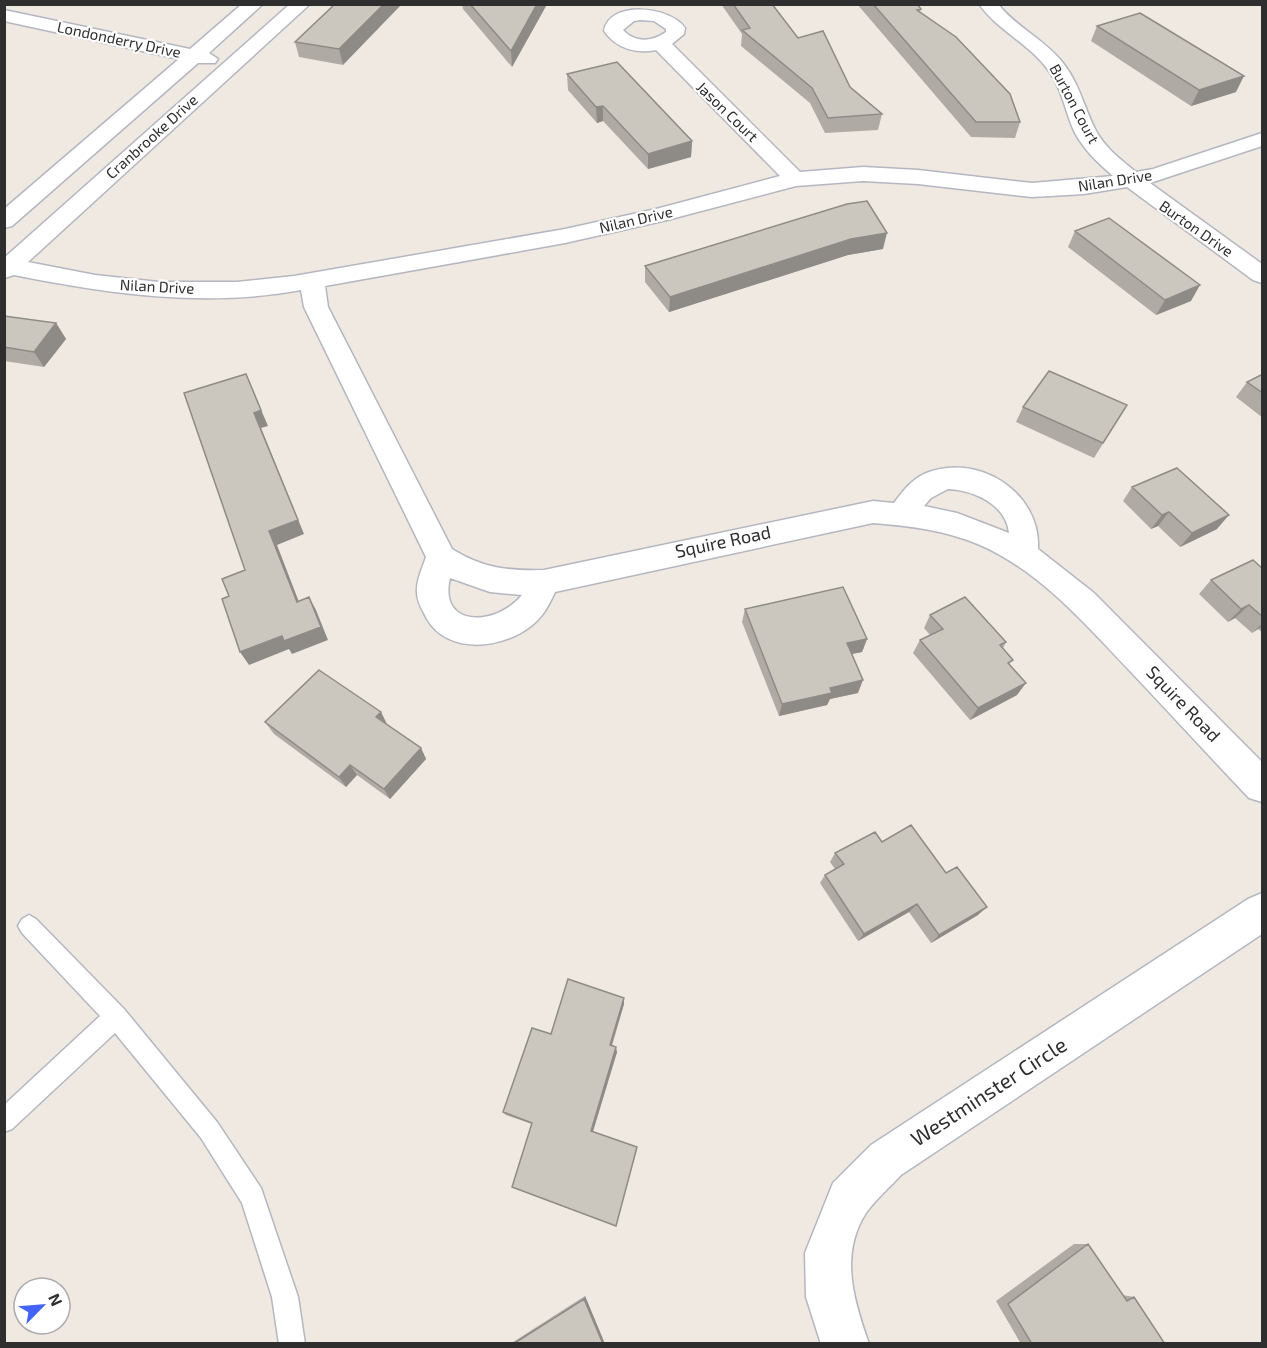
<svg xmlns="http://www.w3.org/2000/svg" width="1267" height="1348" font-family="'Exo 2',sans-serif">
	<rect width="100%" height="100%" fill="#efe9e1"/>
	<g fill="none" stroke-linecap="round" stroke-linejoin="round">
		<defs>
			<path id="lane" d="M 29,915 L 36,919 L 124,1009 L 217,1122 L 261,1188 L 298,1297 L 305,1344 L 279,1344 L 272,1297 L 242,1203 L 201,1138 L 115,1033 L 12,1129 L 4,1132 L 4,1105 L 100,1016 L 22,933 L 18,926 L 22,919 Z"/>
			<path id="street" d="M 242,4 L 263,4 L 209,53 L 218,59 L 215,63 L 198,63 L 12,226 L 4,228 L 4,209 L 179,59 L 4,21 L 4,10 L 190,49 Z
				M 290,4 L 310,4 L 28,262 L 95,275 L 159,282 L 237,282 L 294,276 L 565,229 L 656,209 L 780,176 L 656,50 C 635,54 616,48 604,31 C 609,0 670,6 685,28 L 684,34 L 672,44 L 800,172 L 863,167 L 918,170 L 1032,183 L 1113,176 C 1098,163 1083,149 1074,131 C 1065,111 1062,89 1049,71 C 1030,44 998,31 979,4 L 998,4 C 1016,27 1045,40 1063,63 C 1079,83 1084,107 1095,129 C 1104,147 1120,159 1136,172 L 1153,169 L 1262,133 L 1262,146 L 1150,183 L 1262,264 L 1262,283 L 1253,280 L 1127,187 L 1084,194 L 1032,197 L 918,184 L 863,181 L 796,186 L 667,220 L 565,243 L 325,286 L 328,307 L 452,549 C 482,568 508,571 544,570 L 873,501 L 894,503 C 903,491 911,480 924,474 C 977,451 1041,492 1038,549 L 1094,593 L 1262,762 L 1262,802 L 1249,798 C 1209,756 1170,713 1130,671 C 1086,625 1040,571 980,545 C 945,530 910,526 873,523 L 555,592 C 549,605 543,617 531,626 C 502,649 448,655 427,619 C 423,611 417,602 417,593 C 416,581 422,569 426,557 L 304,307 L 301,290 C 205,308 109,294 14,275 L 4,278 L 4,258 ZM 641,20 L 654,21 L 666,29 L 666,32 C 652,42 635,43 623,30 L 634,21 ZM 948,489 C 973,490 1006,504 1009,533 L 957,513 L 924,506 L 931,498 ZM 450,578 L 490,592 L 522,595 C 497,626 438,629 450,578 Z
				M 1262,893 L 1262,934 L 901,1175 C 890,1187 875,1200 866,1213 C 839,1255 854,1301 869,1344 L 821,1344 L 806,1297 L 805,1253 L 833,1183 L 871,1145 L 1248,899 Z"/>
		</defs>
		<use href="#lane" stroke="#b4b7c1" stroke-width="3"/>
		<use href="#street" stroke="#b4b7c1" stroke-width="3"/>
		<use href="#lane" fill="#fff" fill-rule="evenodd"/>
		<use href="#street" fill="#fff" fill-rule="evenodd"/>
	</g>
	<path fill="#afaba4" d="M 335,4 L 343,65 L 299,57 L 295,42 Z
		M 462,4 L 546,4 L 546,6 L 512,67 L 463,9 Z
		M 721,4 L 772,4 L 798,38 L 850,87 L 882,114 L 878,130 L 825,133 L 810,103 L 741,46 L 742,34 Z
		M 857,4 L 917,4 L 921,9 L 920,12 L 1020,122 L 1015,138 L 971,137 Z
		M 1097,26 L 1236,92 L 1191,106 L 1091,41 Z
		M 567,74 L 692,141 L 691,157 L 648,169 L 603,121 L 597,123 L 568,90 Z
		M 1075,231 L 1191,301 L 1156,315 L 1068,247 Z
		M 883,249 L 848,255 L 669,312 L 645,282 L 645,266 Z
		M 4,316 L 56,323 L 66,339 L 44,367 L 4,361 Z
		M 1263,374 L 1263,418 L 1236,397 L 1247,382 Z
		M 1127,405 L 1094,458 L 1016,422 L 1023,407 Z
		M 1132,487 L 1217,529 L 1180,547 L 1158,526 L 1151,529 L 1123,501 Z
		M 1263,569 L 1263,633 L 1258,629 L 1252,633 L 1235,618 L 1228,622 L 1199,594 L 1211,580 Z
		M 745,609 L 867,639 L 862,652 L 851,654 L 858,693 L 830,699 L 827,705 L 779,716 L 742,622 Z
		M 930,615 L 1006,642 L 1003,648 L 1010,665 L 1017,695 L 970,720 L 913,653 L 920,640 L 930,635 L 924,628 Z
		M 265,722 L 387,724 L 421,748 L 426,759 L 390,799 L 357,775 L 346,787 L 274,734 Z
		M 882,842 L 946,873 L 978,915 L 931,943 L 909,912 L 858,941 L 820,883 L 825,875 L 835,869 L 830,862 L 835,853 Z
		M 624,998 L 624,1004 L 612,1046 L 617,1052 L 593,1132 L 637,1149 L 616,1226 L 532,1124 L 506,1115 L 503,1112 L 551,1034 Z
		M 1074,1244 L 1088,1244 L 1122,1295 L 1134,1297 L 1165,1344 L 1021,1344 L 996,1301 Z
		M 585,1296 L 605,1344 L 510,1344 Z"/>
	<path fill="#8e8b86" d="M 384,4 L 402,4 L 343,65 L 339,49 Z
		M 537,4 L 546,4 L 546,6 L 512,67 L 511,51 Z
		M 1244,76 L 1236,92 L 1191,106 L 1199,90 Z
		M 603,106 L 603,121 L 597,123 L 596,107 Z
		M 692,141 L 691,157 L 648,169 L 648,154 Z
		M 887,233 L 883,249 L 848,255 L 669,312 L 670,297 L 851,239 Z
		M 1200,285 L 1191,301 L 1156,315 L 1165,300 Z
		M 56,323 L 66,339 L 44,367 L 34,352 Z
		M 246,374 L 268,426 L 261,428 L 304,534 L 277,545 L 304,615 L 297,602 L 269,531 L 254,413 Z
		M 1169,512 L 1158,526 L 1151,529 L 1162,515 Z
		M 1229,515 L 1217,529 L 1180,547 L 1192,533 Z
		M 309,597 L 316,610 L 328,640 L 292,654 L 289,649 L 249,665 L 240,652 L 282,636 Z
		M 1249,605 L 1235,618 L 1228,622 L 1241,609 Z
		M 1263,623 L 1263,626 L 1258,629 L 1252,633 Z
		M 867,639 L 862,652 L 842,656 L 847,643 Z
		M 863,680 L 858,693 L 830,699 L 827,705 L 779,716 L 782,704 L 830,688 Z
		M 1026,683 L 1017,695 L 970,720 L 978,708 Z
		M 381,712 L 387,724 L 376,717 Z
		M 421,748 L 426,759 L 390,799 L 384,789 Z
		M 350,765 L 357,775 L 346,787 L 339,777 Z
		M 917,904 L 909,912 L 858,941 L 864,934 Z
		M 987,907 L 978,915 L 931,943 L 939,935 Z
		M 624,998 L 624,1004 L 610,1050 L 610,1045 Z
		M 616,1047 L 617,1052 L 592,1134 L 591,1131 Z
		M 585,1296 L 605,1344 L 603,1344 L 584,1299 Z"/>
	<path fill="#cbc7bf" stroke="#8e8b86" stroke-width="1.5" d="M 335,4 L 384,4 L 339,49 L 295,42 Z
		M 470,4 L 537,4 L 511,51 Z
		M 733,4 L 772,4 L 798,38 L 823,31 L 850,87 L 882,114 L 828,118 L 812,88 L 742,30 L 750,28 Z
		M 873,4 L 917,4 L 921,9 L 917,10 L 956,37 L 1010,94 L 1020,122 L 976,122 Z
		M 1140,13 L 1244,76 L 1199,90 L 1097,26 Z
		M 617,62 L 692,141 L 648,154 L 603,106 L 596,107 L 567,74 Z
		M 867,201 L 887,233 L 851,239 L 670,297 L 645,266 L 847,204 Z
		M 1109,218 L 1200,285 L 1165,300 L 1075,231 Z
		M 4,316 L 56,323 L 34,352 L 4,347 Z
		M 1049,371 L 1127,405 L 1103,443 L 1023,407 Z
		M 246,374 L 261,410 L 254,413 L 298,520 L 269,531 L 297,602 L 309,597 L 321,627 L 284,641 L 282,636 L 240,652 L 222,599 L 229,596 L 222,579 L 245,570 L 184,393 Z
		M 1263,374 L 1263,393 L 1247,382 Z
		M 1177,468 L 1229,515 L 1192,533 L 1169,512 L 1162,515 L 1132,487 Z
		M 1253,560 L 1263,569 L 1263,617 L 1249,605 L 1241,609 L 1211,580 Z
		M 843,587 L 867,639 L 847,643 L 863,680 L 830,688 L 832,693 L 782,704 L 745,609 Z
		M 965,597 L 1006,642 L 1000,645 L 1013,660 L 1008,663 L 1026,683 L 978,708 L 920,640 L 943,629 L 930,615 Z
		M 319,670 L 381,712 L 376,717 L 421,748 L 384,789 L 350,765 L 339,777 L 265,722 Z
		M 911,825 L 946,873 L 957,867 L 987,907 L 939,935 L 917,904 L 864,934 L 825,875 L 844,864 L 835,853 L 875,832 L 882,842 Z
		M 568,979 L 624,998 L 610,1045 L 616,1047 L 591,1131 L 637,1147 L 616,1226 L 512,1187 L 532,1123 L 503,1112 L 532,1028 L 551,1034 Z
		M 1088,1244 L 1127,1301 L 1134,1297 L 1165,1344 L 1032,1344 L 1008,1304 Z
		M 584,1299 L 603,1344 L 513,1344 Z"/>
	<g text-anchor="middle" stroke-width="4.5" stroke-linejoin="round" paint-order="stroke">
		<g font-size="15" fill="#2e2e2e" stroke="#fff">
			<text transform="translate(119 40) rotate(12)" y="5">Londonderry Drive</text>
			<text transform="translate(1074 104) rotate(62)" y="5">Burton Court</text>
			<text transform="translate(727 112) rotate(44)" y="5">Jason Court</text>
			<text transform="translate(152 137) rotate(-42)" y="5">Cranbrooke Drive</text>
			<text transform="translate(1115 181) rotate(-9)" y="5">Nilan Drive</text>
			<text transform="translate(636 220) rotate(-13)" y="5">Nilan Drive</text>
			<text transform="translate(1196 229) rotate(35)" y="5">Burton Drive</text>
			<text transform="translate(157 287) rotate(3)" y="5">Nilan Drive</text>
		</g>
		<g font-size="18" fill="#2e2e2e" stroke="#fff">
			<text transform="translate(723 542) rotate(-12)" y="6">Squire Road</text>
			<text transform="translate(1183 704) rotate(46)" y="6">Squire Road</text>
		</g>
		<g font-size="21" fill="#2e2e2e" stroke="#fff">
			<text transform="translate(989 1092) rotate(-33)" y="7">Westminster Circle</text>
		</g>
	</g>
	<rect width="1267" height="1348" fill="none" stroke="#2e2e2e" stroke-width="12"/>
	<g transform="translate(42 1306) rotate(65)"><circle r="28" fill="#ffffff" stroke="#ababab" stroke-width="1.5"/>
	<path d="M0-4.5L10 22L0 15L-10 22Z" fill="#4264fb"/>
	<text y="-9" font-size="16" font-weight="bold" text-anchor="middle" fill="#2e2e2e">N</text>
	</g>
</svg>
